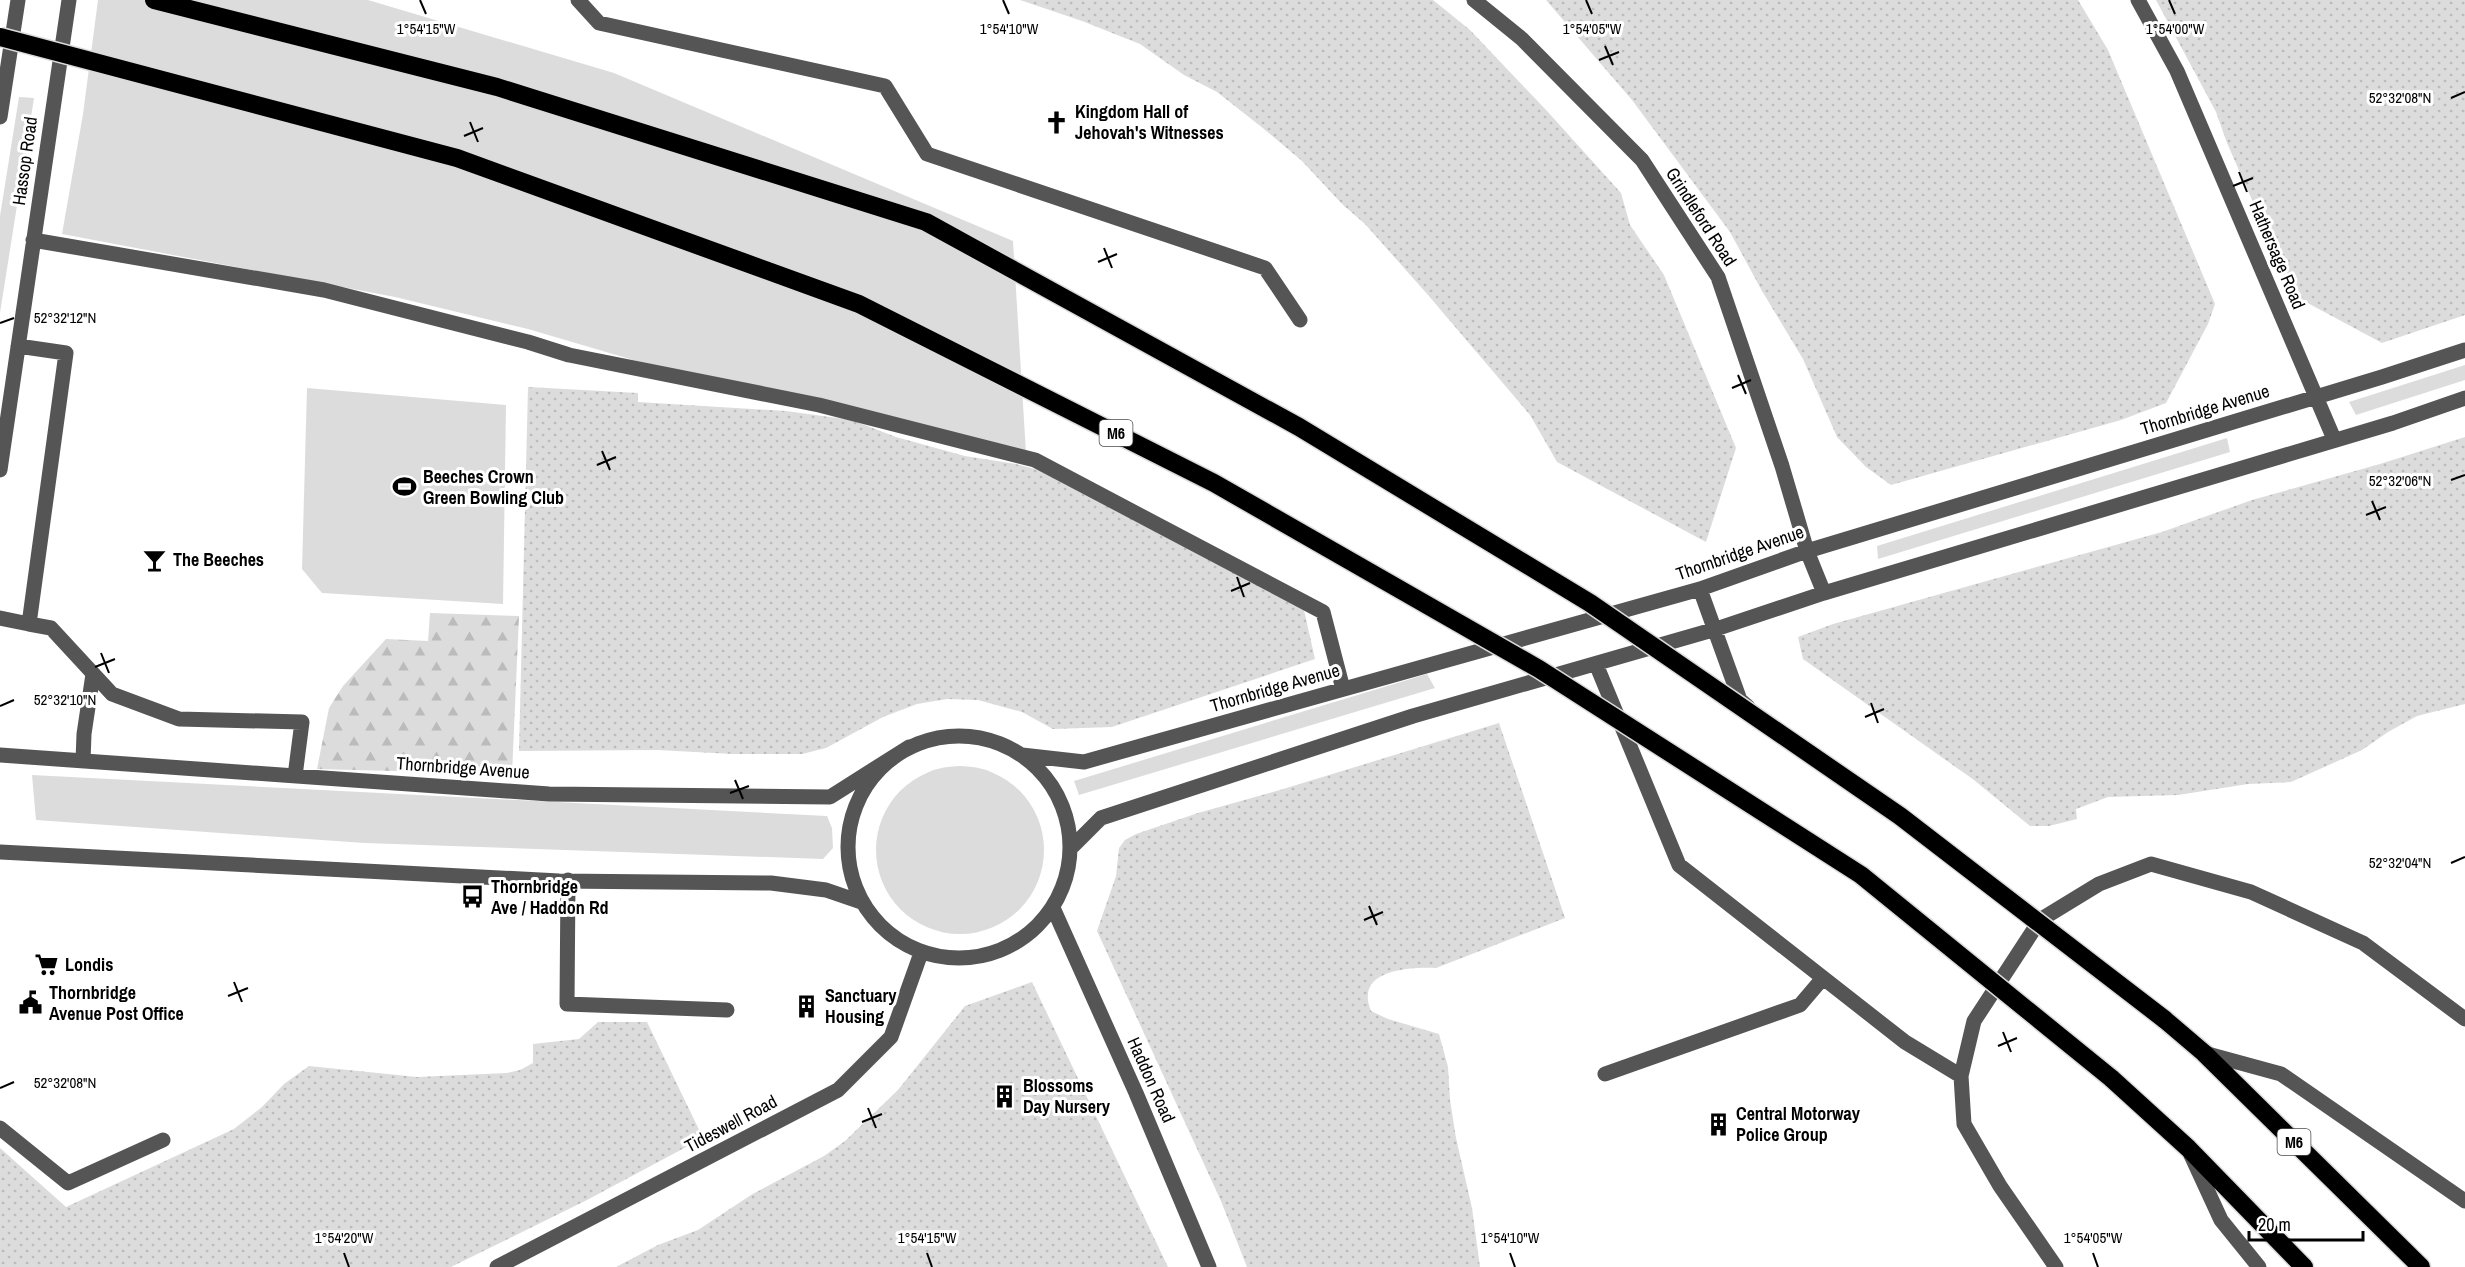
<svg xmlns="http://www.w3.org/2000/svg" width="2465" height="1267" font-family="'Archivo Narrow',sans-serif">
	<defs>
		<pattern id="forest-firs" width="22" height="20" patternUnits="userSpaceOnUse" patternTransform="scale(1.5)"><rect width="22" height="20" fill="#dcdcdc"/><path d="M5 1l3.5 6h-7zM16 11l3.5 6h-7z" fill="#bbb"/></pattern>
		<pattern id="garden-dots" width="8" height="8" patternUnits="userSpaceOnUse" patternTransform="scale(1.5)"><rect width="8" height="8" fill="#dcdcdc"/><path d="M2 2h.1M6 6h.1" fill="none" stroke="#bbb" stroke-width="1.8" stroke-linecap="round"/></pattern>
	</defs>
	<rect width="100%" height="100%" fill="#fff"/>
	<path fill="#dcdcdc" d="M 98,0 L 368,0 L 614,73 L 1013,241 L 1026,453 L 657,367 L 528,329 L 395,297 L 62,234 L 83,114 Z
		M 19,97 L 34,98 L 0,313 L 0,216 Z
		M 2465,365 L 2465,380 L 2356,415 L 2349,402 Z
		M 307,388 L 506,405 L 503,604 L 322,593 L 302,569 Z
		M 2227,438 L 2230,452 L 1878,559 L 1877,546 Z
		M 1427,674 L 1435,688 L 1079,795 L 1074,781 Z
		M876 850a84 84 0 1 1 168 0a84 84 0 1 1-168 0Z
		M 32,775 L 827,816 L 832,828 L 833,848 L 823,859 L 365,843 L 36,820 Z"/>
	<path fill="url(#forest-firs)" d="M 430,613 L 519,616 L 512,774 L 317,769 L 329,708 L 343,686 L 386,639 L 428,641 Z"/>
	<path fill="url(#garden-dots)" d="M 1020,0 L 1433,0 L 1470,30 L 1547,111 L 1621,193 L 1630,225 L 1664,275 L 1736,448 L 1706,542 L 1557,462 L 1530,415 L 1428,295 L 1365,224 L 1342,204 L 1302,161 L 1264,129 L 1217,92 L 1184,75 L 1140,44 L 1082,21 Z
		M 1546,0 L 2078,0 L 2108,50 L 2215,304 L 2208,324 L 2166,403 L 2121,420 L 1891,485 L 1866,467 L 1837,437 L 1803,359 L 1762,291 L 1730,232 L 1632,100 Z
		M 2156,0 L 2465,0 L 2465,315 L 2382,343 L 2289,293 L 2267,234 L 2227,143 L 2216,112 Z
		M 528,387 L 638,393 L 638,402 L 786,411 L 852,420 L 896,437 L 965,456 L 1016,464 L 1042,471 L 1302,601 L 1315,659 L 1112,727 L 1053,729 L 1022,712 L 978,700 L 947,699 L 917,704 L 883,717 L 826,748 L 802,754 L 733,754 L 657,750 L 519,751 Z
		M 2465,437 L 2465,704 L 2417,716 L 2388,732 L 2362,750 L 2291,782 L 2248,784 L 2178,795 L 2108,797 L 2076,809 L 2077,819 L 2049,826 L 2030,826 L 1974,780 L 1803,659 L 1798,637 L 1833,624 L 2162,532 L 2252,500 L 2380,464 Z
		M 1499,723 L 1565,918 L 1436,968 C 1408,967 1354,970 1371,1011 L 1388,1019 L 1439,1034 L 1448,1067 L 1450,1100 L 1456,1138 L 1472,1208 L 1480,1267 L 1247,1267 L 1221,1201 L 1097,931 L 1116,876 L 1119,848 L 1125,840 L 1136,834 L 1198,813 L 1280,790 Z
		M 1032,982 L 1168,1267 L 616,1267 L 658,1245 L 698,1230 L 751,1195 L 824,1156 L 845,1141 L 898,1090 L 965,1006 Z
		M 598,1022 L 647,1022 L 703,1138 L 587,1200 L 451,1267 L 0,1267 L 0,1148 L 66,1207 L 234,1129 L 262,1107 L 284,1084 L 309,1066 L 417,1077 L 507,1073 L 520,1070 L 533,1063 L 533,1044 L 579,1039 Z"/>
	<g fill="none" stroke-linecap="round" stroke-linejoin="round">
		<defs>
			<path id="highway" d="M 2164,1019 L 2204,1053 L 2421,1267
				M 2111,1078 L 2188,1148 L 2304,1267"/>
		</defs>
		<use href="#highway" stroke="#dbdbdb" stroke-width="21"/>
		<path stroke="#555" stroke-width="15" d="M 578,0 L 599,23 L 885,86 L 927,154 L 1265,268 L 1300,320
			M 1474,0 L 1522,39 L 1642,160 L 1718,277 L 1782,466 L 1807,551 L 1824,593
			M 2138,0 L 2177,71 L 2334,439
			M 0,117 L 18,0
			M 33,240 L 324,290 L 528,342 L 569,355 L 819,405 L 1035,460 L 1323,612 L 1343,689
			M 18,346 L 66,353 L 29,624 L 51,628 L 112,694 L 179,719 L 302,722 L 295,776
			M 0,470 L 69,0
			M 1700,589 L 1740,700 L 1748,707
			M 0,618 L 29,624
			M 1596,664 L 1679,865 L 1905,1042 L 1961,1076
			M848 847a111 111 0 1 1 222 0a111 111 0 1 1-222 0Z
			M 0,755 L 549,794 L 830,797 L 909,747
			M 1022,755 L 1084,762 L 1155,742 L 1700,589 L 1807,551 L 2382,377 L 2465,350
			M 83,761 L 84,734 L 93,674
			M 1073,846 L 1101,818 L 1413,716 L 1716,629 L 1824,593 L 2393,423 L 2465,398
			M 0,852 L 559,881 L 771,883 L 826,890 L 861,902
			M 568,880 L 567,1004 L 727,1010
			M 1054,910 L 1136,1093 L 1209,1267
			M 2204,1053 L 2281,1074 L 2465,1201
			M 1605,1074 L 1800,1005 L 1823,978
			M 0,1128 L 68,1183 L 163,1140
			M 2191,1155 L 2221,1220 L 2259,1267
			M 497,1267 L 838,1090 L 891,1037 L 921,953
			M 2056,1267 L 2000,1186 L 1964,1124 L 1961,1076 L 1974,1021 L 2040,920 L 2099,884 L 2151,864 L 2251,892 L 2363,943 L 2465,1019"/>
		<use href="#highway" stroke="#000" stroke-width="18"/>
		<defs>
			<path id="highway-bridge" d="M 154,0 L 497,87 L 926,222 L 1299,427 L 1590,603 L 1900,816 L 2164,1019
				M 0,37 L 457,158 L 859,304 L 1214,483 L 1539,669 L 1861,875 L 2111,1078"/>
		</defs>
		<use href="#highway-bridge" stroke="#dbdbdb" stroke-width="21" stroke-linecap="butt"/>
		<use href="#highway-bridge" stroke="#000" stroke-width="18"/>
	</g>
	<path fill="none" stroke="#000" stroke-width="2" d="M 420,0 L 426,14M 1003,0 L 1009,14M 1586,0 L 1592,14M 2169,0 L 2175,14M 1605,46 L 1613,65M 1599,60 L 1619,52M 2451,98 L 2465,92M 470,122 L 478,142M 464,136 L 483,128M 2239,172 L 2247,192M 2233,186 L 2253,178M 1104,248 L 1112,268M 1098,262 L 1117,254M 0,323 L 14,318M 1738,375 L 1746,394M 1732,388 L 1751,380M 602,451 L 610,470M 597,465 L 616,457M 2451,480 L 2465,475M 2372,501 L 2380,520M 2366,515 L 2386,507M 1237,577 L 1244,597M 1231,591 L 1250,583M 101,653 L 109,673M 95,667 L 115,659M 1871,703 L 1878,723M 0,706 L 14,700M 1865,717 L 1884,709M 735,780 L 743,799M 730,793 L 749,786M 2451,863 L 2465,857M 1369,906 L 1377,925M 1364,920 L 1383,912M 234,982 L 242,1002M 228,996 L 248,988M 2003,1032 L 2011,1052M 1998,1046 L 2017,1038M 0,1088 L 14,1082M 868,1108 L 876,1128M 862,1122 L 882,1114M 344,1253 L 349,1267M 927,1253 L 932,1267M 1510,1253 L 1515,1267M 2093,1253 L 2098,1267"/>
	<defs>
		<symbol id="church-bare" viewBox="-9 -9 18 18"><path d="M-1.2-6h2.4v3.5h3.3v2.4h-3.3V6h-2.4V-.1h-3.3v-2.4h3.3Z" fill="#000" stroke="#fff" stroke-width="2.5" paint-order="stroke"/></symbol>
		<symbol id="stadium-bare" viewBox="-9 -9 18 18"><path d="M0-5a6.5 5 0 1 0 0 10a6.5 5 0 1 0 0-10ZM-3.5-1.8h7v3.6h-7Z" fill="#000" stroke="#fff" stroke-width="2.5" paint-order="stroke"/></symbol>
		<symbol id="bar-bare" viewBox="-9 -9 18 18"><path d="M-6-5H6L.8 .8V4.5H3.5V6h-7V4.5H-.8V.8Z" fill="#000" stroke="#fff" stroke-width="2.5" paint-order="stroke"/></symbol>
		<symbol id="bus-bare" viewBox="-9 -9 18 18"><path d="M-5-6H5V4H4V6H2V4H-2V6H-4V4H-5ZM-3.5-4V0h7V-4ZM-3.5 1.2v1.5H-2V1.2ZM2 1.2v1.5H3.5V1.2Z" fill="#000" stroke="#fff" stroke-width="2.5" paint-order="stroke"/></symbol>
		<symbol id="supermarket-bare" viewBox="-9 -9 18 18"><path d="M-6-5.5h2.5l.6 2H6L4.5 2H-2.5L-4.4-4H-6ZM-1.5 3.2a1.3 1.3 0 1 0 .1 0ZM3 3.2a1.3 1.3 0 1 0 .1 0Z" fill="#000" stroke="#fff" stroke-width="2.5" paint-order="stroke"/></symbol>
		<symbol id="civic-bare" viewBox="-9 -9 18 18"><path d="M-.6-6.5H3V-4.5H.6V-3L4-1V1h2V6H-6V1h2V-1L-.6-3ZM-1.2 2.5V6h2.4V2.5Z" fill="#000" stroke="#fff" stroke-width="2.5" paint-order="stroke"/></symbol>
		<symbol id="building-bare" viewBox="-9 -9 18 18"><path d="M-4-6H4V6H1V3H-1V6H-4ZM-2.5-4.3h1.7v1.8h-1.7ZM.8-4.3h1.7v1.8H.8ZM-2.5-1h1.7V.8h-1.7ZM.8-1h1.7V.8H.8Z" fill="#000" stroke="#fff" stroke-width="2.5" paint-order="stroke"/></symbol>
	</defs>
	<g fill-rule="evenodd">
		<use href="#church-bare" x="1040" y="106" width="33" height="33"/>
		<use href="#stadium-bare" x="388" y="470" width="33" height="33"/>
		<use href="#bar-bare" x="138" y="544" width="33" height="33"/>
		<use href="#bus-bare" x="456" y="880" width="33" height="33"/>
		<use href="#supermarket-bare" x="30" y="948" width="33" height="33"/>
		<use href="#civic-bare" x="14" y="986" width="33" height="33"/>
		<use href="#building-bare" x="790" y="990" width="33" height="33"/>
		<use href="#building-bare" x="988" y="1080" width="33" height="33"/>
		<use href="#building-bare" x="1702" y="1108" width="33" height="33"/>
	</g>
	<g text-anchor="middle" stroke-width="6" stroke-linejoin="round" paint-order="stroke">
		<g fill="#fff" stroke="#4c4c4c" stroke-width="1.5">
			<rect x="1099.5" y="420" width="33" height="26" rx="4.5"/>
			<rect x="2277.5" y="1129" width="33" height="26" rx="4.5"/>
		</g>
		<g font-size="16" font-weight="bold" fill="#000">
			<text x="1116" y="439">M6</text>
			<text x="2294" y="1148">M6</text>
		</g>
		<g font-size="18" font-weight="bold" fill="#000" stroke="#fff" text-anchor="start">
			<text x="1075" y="118">Kingdom Hall of<tspan x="1075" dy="21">Jehovah's Witnesses</tspan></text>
			<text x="423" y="483">Beeches Crown<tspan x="423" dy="21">Green Bowling Club</tspan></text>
			<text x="173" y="566">The Beeches</text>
			<text x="491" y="893">Thornbridge<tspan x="491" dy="21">Ave / Haddon Rd</tspan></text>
			<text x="65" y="971">Londis</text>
			<text x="49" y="999">Thornbridge<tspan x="49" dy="21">Avenue Post Office</tspan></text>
			<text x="825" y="1002">Sanctuary<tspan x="825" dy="21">Housing</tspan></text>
			<text x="1023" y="1092">Blossoms<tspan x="1023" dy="21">Day Nursery</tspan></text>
			<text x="1736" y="1120">Central Motorway<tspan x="1736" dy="21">Police Group</tspan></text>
		</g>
		<g font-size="18" fill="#000" stroke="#fff">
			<text transform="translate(25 161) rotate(-82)" y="6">Hassop Road</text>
			<text transform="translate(1701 217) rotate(57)" y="6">Grindleford Road</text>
			<text transform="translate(2277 255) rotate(67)" y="6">Hathersage Road</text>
			<text transform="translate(2205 410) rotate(-17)" y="6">Thornbridge Avenue</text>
			<text transform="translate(1740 553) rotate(-19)" y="6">Thornbridge Avenue</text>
			<text transform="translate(1275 688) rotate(-16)" y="6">Thornbridge Avenue</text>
			<text transform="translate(463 768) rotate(4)" y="6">Thornbridge Avenue</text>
			<text transform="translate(1151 1080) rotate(66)" y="6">Haddon Road</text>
			<text transform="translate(731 1124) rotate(-28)" y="6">Tideswell Road</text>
		</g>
	</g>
	<g font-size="15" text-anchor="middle" fill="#000" stroke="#fff" stroke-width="6" stroke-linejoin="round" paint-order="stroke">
		<text x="426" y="34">1°54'15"W</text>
		<text x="1009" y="34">1°54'10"W</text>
		<text x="1592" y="34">1°54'05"W</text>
		<text x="2175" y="34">1°54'00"W</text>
		<text x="2400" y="103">52°32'08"N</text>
		<text x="65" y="323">52°32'12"N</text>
		<text x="2400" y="486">52°32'06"N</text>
		<text x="65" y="705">52°32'10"N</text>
		<text x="2400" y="868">52°32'04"N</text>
		<text x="65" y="1088">52°32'08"N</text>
		<text x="344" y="1243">1°54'20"W</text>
		<text x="927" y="1243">1°54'15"W</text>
		<text x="1510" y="1243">1°54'10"W</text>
		<text x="2093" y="1243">1°54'05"W</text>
	</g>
	<path d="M2249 1231v9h114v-9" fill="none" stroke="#000000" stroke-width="3"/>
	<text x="2258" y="1231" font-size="18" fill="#000000" stroke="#ffffff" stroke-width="4.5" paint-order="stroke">20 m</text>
</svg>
